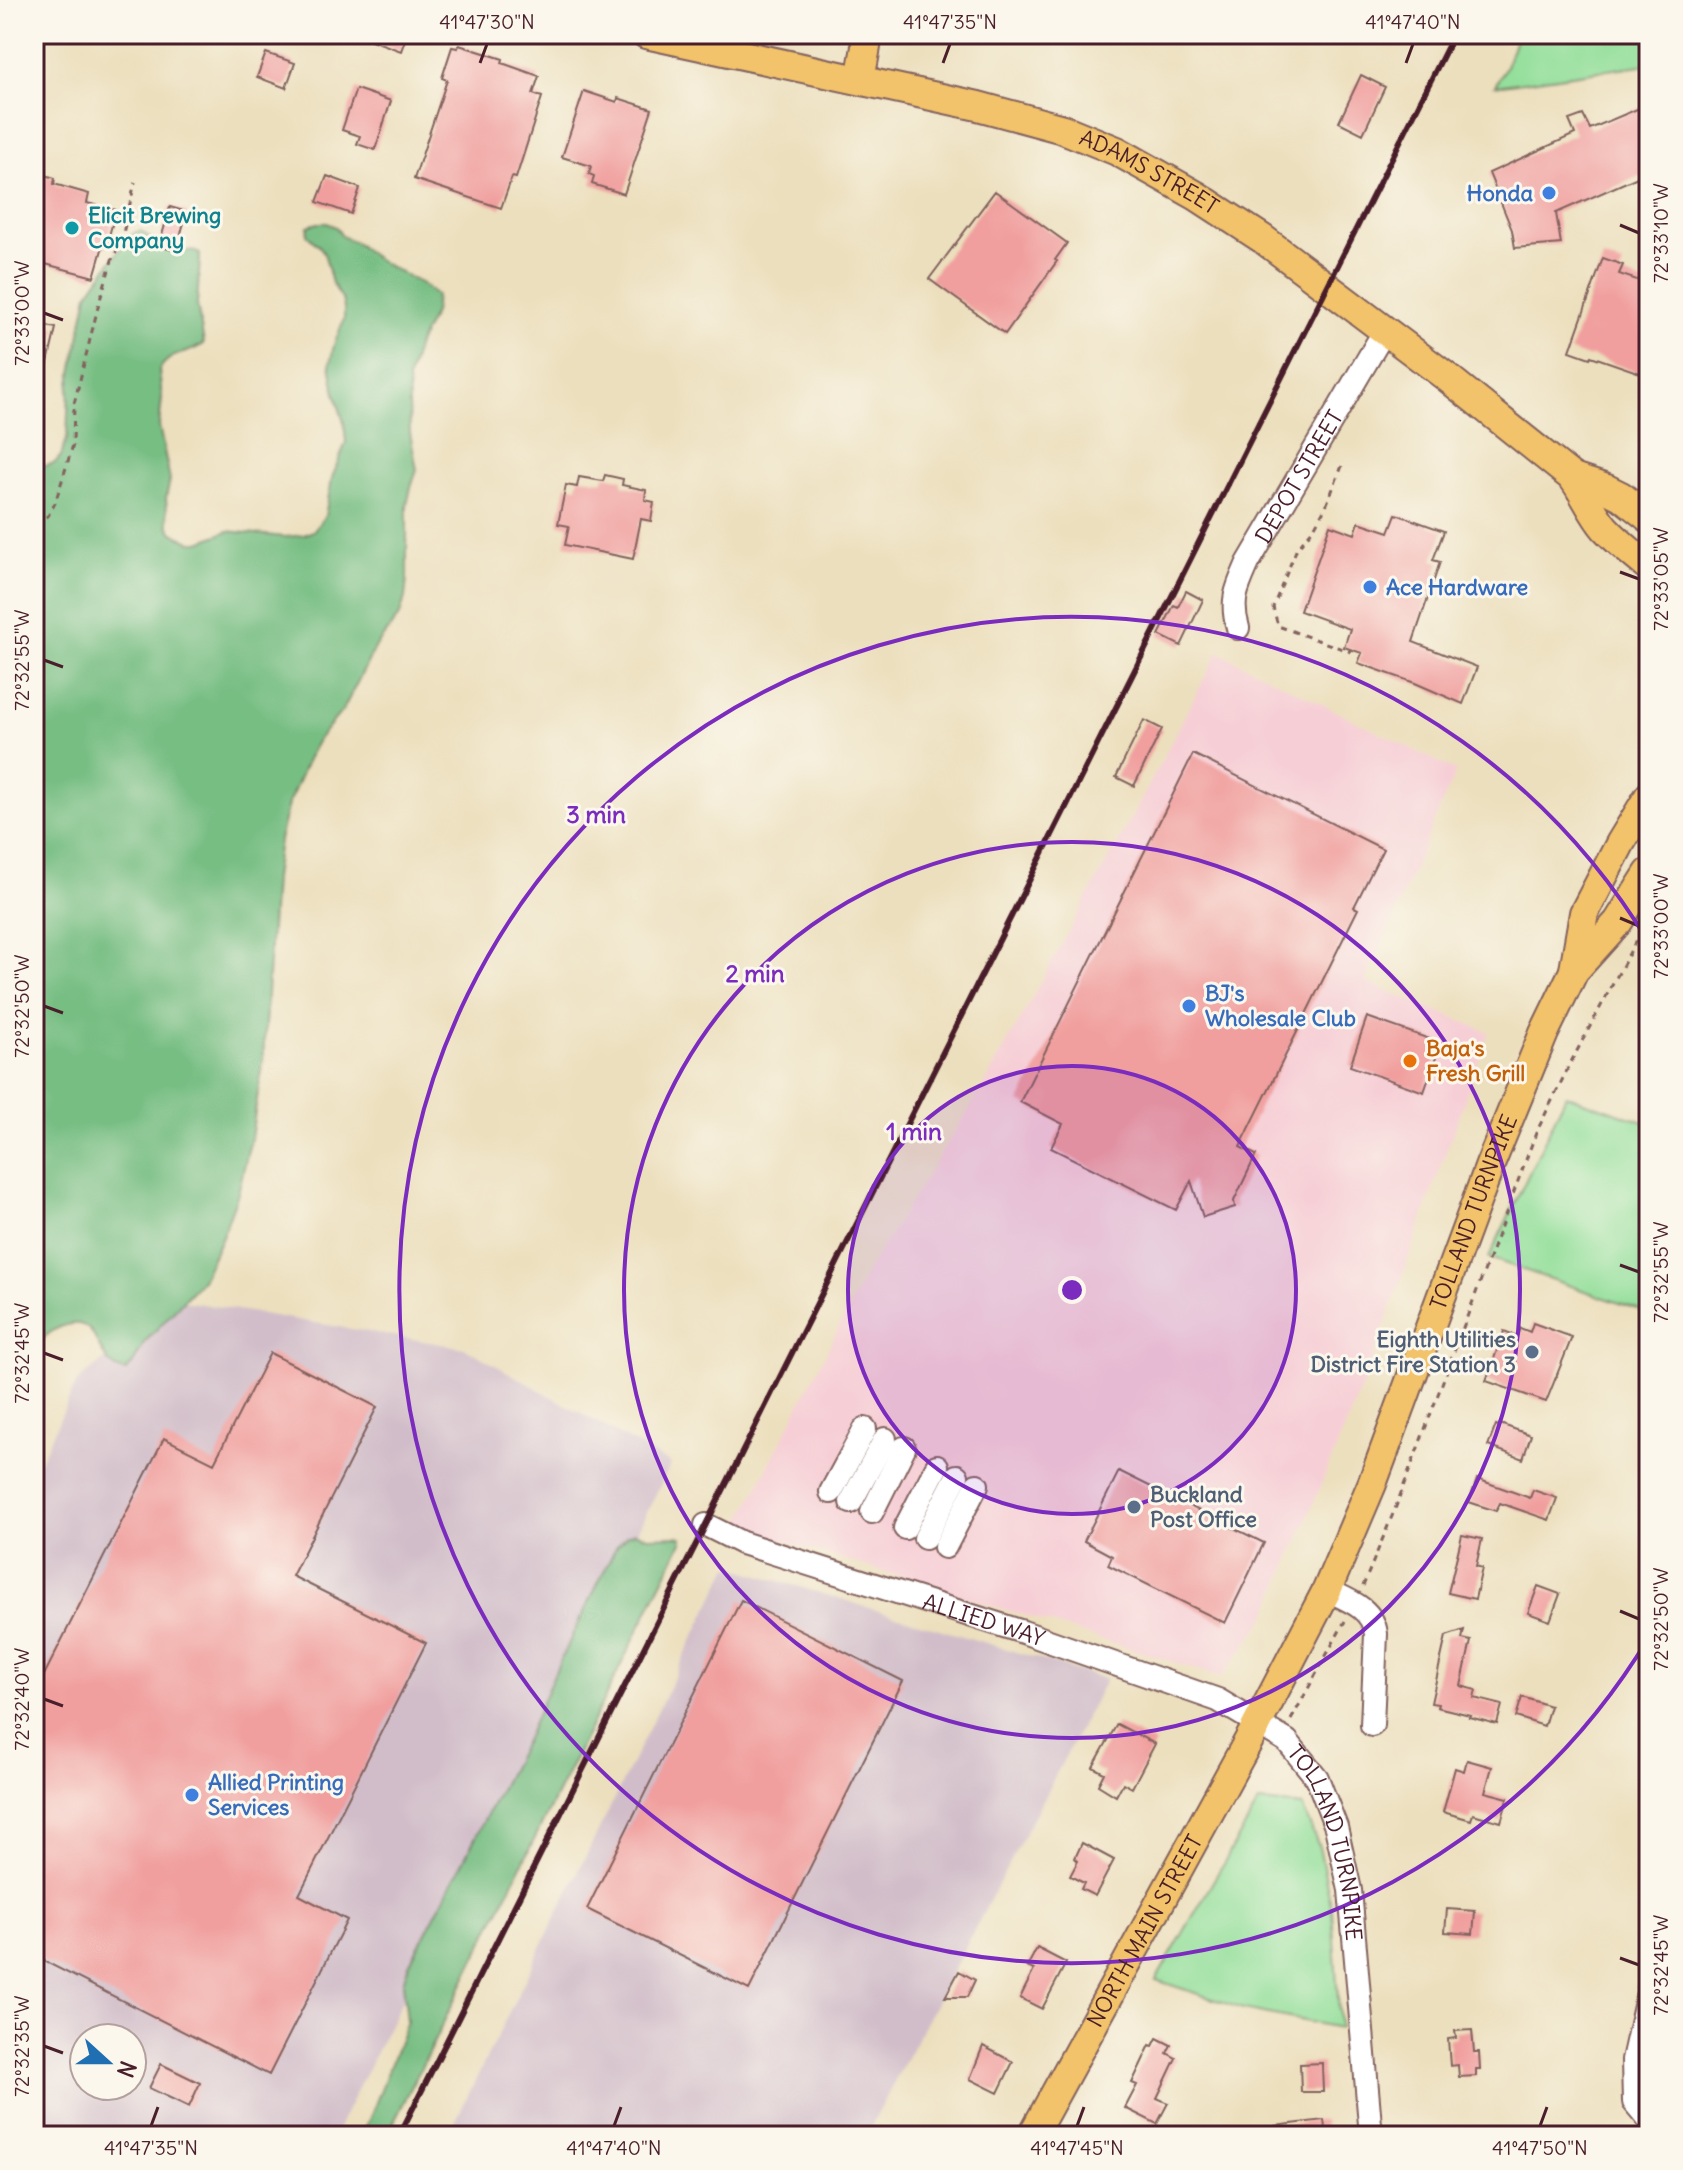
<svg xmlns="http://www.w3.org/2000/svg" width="1683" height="2170" font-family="Delius,sans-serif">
	<rect width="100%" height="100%" fill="#fbf7ec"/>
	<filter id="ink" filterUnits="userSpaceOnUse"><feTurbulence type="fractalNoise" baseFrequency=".0125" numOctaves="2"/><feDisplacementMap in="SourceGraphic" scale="16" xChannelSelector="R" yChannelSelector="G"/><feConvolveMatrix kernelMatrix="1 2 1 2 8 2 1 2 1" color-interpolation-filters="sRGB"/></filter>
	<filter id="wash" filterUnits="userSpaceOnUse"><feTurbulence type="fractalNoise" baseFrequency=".006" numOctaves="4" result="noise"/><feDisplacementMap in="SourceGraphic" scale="32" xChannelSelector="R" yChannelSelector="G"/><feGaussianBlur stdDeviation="1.8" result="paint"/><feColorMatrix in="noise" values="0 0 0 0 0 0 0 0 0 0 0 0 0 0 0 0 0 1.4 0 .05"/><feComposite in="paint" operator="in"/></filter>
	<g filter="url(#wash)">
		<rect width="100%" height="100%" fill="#ecdfbd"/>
		<path fill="#f6cfd6" d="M 1218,652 L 1456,771 L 1365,982 L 1489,1032 L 1366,1377 L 1265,1619 L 1221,1677 L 738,1526 L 869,1268 L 984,1085 L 1139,804 Z"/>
		<path fill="#d1bdc9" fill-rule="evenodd" d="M 178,1300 L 465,1348 L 671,1464 L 334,2136 L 34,2136 L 34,1474 L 77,1382 ZM 84,2038 L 132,2038 L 132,2086 L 84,2086 Z
			M 729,1566 L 1106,1679 L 866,2136 L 448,2136 Z"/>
		<path fill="#94df9b" stroke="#6f7f63" stroke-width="2" d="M 1518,34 L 1649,34 L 1649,64 L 1495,86 L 1506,66 Z
			M 1566,1095 L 1649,1124 L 1649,1313 L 1489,1258 Z
			M 1259,1802 L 1302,1806 L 1319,1847 L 1332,1910 L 1340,2028 L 1243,2009 L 1156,1980 Z"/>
		<path fill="#77be83" stroke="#606e57" stroke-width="2" d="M 318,223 L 327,223 L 336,227 L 341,235 L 357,244 L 379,261 L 420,283 L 436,295 L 434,313 L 418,344 L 408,378 L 410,433 L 417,470 L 411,487 L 407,505 L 407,579 L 405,597 L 400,615 L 376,646 L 343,710 L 319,738 L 310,754 L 288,804 L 279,840 L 274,878 L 263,1060 L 251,1138 L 238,1193 L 222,1236 L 202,1280 L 145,1342 L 132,1365 L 126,1371 C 94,1367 102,1320 72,1324 C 55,1326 45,1336 34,1348 L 34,466 L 45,466 L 55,463 L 61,456 L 67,438 L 69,388 L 88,294 L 128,238 L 136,232 L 141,231 C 151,238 162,249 175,251 C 184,253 190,248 200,254 L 200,258 L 197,305 L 204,343 C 188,357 172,349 159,370 L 162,398 L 159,426 L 170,480 L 166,498 L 168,525 L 173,533 L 191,542 L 200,542 L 228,531 L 285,537 L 304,535 L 313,531 L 325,516 L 332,478 L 346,442 L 344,423 L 335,393 L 330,364 L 334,345 L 344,319 L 344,308 L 342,299 L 332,283 L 325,256 L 320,247 L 307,235 L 308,226 Z
			M 634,1532 L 648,1537 L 676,1536 L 681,1537 L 682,1542 L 387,2136 L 359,2136 L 370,2118 L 407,2021 L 403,1982 L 409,1964 L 437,1912 L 526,1739 L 560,1661 L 616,1547 L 626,1536 Z"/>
		<g id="blocks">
			<path fill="#f09f9e" d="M 361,34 L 407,34 L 401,51 L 360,36 Z
				M 459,45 L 503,59 L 502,63 L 539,76 L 533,94 L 542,97 L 516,178 L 512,177 L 501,208 L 414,179 L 447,80 L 442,78 L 452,47 L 458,48 Z
				M 266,53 L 295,63 L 286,88 L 257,77 Z
				M 1361,75 L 1385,87 L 1363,134 L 1339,122 Z
				M 356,89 L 391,101 L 375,150 L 357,144 L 360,136 L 342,130 Z
				M 584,91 L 617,102 L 618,98 L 652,109 L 624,194 L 592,184 L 594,176 L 589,174 L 591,166 L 562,157 Z
				M 1649,104 L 1649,172 L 1556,213 L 1561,244 L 1515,248 L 1512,230 L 1489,173 L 1575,134 L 1569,120 L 1583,115 L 1590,129 Z
				M 38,173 L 55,178 L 54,184 L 89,194 L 87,203 L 116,210 L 106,247 L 103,246 L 94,277 L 34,261 L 34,186 Z
				M 327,176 L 360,188 L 351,214 L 317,202 Z
				M 995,191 L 1067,243 L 1055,260 L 1057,261 L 1005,334 L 929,279 Z
				M 170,207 L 187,212 L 176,251 L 159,246 Z
				M 1603,258 L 1623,265 L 1619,274 L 1649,284 L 1649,346 L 1640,373 L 1591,356 L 1590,358 L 1570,351 Z
				M 34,323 L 56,328 L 40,397 L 34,396 Z
				M 605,475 L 623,479 L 622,485 L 646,490 L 645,500 L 654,502 L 651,521 L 641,519 L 633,559 L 565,545 L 569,526 L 558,524 L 566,485 L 577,487 L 579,477 L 603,481 Z
				M 1396,514 L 1444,531 L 1433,560 L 1440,562 L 1413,642 L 1477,667 L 1463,704 L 1415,683 L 1358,663 L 1362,653 L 1344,647 L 1350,629 L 1300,611 L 1330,525 L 1355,534 L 1359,522 L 1389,532 Z
				M 1186,591 L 1203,600 L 1181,646 L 1159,635 L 1174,605 L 1178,607 Z
				M 1144,720 L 1162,729 L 1134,786 L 1116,777 Z
				M 1193,754 L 1383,849 L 1354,907 L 1358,909 L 1240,1147 L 1256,1155 L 1234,1201 L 1235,1207 L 1203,1217 L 1191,1181 L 1176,1210 L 1051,1148 L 1063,1124 L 1020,1102 Z
				M 1367,1017 L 1441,1043 L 1424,1092 L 1350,1066 Z
				M 1533,1323 L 1572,1337 L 1546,1402 L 1486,1381 L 1504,1331 L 1517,1336 L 1520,1328 L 1530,1332 Z
				M 270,1353 L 377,1407 L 292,1576 L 426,1643 L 299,1895 L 347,1920 L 269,2075 L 34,1956 L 34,1695 L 164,1438 L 214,1463 Z
				M 1500,1424 L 1531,1435 L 1523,1459 L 1488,1446 L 1496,1425 L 1499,1426 Z
				M 1119,1471 L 1264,1543 L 1225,1623 L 1108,1565 L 1112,1556 L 1084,1541 Z
				M 1477,1479 L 1530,1498 L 1533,1490 L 1557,1498 L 1549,1520 L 1500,1503 L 1496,1511 L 1469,1502 Z
				M 1462,1535 L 1482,1539 L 1476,1566 L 1482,1568 L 1475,1599 L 1448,1593 Z
				M 1538,1586 L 1560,1594 L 1550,1621 L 1528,1613 Z
				M 741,1600 L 903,1681 L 749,1990 L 587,1909 Z
				M 1464,1630 L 1462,1639 L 1471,1641 L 1461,1686 L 1476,1690 L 1474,1698 L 1502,1705 L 1497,1724 L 1469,1717 L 1470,1715 L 1437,1707 L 1438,1704 L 1431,1703 L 1446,1636 Z
				M 1522,1697 L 1550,1706 L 1544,1726 L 1516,1717 Z
				M 1117,1724 L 1155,1744 L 1132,1788 L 1123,1783 L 1116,1796 L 1098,1785 L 1104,1773 L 1093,1767 Z
				M 1467,1760 L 1492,1767 L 1485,1792 L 1508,1798 L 1501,1822 L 1473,1814 L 1471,1820 L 1443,1812 L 1455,1768 L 1464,1771 Z
				M 1082,1843 L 1114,1860 L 1095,1896 L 1081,1889 L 1084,1883 L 1070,1876 L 1078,1861 L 1075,1858 Z
				M 1447,1909 L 1475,1911 L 1473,1934 L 1445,1932 Z
				M 1037,1948 L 1066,1963 L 1042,2009 L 1020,1998 L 1034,1970 L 1027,1967 Z
				M 959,1971 L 975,1980 L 967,1997 L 945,1997 Z
				M 1472,2030 L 1474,2052 L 1479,2052 L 1480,2069 L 1476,2069 L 1476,2076 L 1459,2077 L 1458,2065 L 1450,2066 L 1448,2039 L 1456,2038 L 1455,2031 Z
				M 1157,2038 L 1171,2045 L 1167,2053 L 1176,2058 L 1157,2098 L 1168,2103 L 1157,2124 L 1125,2108 L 1137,2085 L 1132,2083 L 1150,2045 L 1153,2046 Z
				M 983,2046 L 1013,2062 L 998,2093 L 970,2079 Z
				M 1322,2063 L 1323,2092 L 1301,2092 L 1300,2064 Z
				M 161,2064 L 200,2083 L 189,2107 L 149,2088 Z
				M 1324,2120 L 1326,2136 L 1275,2136 L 1275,2126 Z"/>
		</g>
	</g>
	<g filter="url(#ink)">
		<use href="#blocks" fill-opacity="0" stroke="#83625e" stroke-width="2"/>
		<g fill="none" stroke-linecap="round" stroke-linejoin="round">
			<defs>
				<g id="minor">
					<path id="s1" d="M 1238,628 C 1230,601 1237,588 1248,563 L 1385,330"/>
					<path d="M 831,1492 L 865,1429"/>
					<path d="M 851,1502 L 885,1439"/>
					<path d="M 872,1512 L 904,1448"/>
					<path id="s2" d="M 706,1525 L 742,1543 L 1023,1632 L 1218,1700 L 1287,1741 L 1317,1778 L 1336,1827 L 1350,1890 L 1371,2136"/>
					<path d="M 905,1528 L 937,1466"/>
					<path d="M 925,1538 L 957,1476"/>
					<path d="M 945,1547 L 977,1485"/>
					<path d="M 1327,1590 C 1348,1600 1373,1608 1376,1634 L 1372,1725"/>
					<path d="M 1649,1988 L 1633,2060 L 1634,2102 L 1649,2120"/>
				</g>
				<g id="major">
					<path id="s3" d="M 646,34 L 978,106 L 1063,129 L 1117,151 L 1197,196 L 1263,239 L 1448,378 L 1573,478 C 1585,494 1592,513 1605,528 C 1618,542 1634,555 1649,567"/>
					<path d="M 860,80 L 866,47 L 865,34"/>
					<path d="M 1573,478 L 1607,489 L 1621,496 L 1649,518"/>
					<path d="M 1574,970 L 1584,913 L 1621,842 L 1649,796"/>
					<path id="s4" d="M 1032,2136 L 1250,1738 L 1327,1590 L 1372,1484 L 1490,1165 L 1544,1033 L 1574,971 L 1618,922 L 1649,873"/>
				</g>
			</defs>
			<use href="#minor" stroke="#83625e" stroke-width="26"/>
			<use href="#major" stroke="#83625e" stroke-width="32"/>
			<path stroke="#83625e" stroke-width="3" stroke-dasharray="6 6" stroke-linecap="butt" d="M 1342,466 L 1326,506 L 1314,528 L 1297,548 L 1273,607 L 1278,626 L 1351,652
				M 34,520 L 48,516 L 55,503 L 73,445 L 74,404 L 99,303 L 113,257 L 120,246 L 135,182
				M 1363,1586 L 1395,1509 L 1536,1133 L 1571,1062 L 1639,935
				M 1291,1720 L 1345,1621"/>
			<use href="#minor" stroke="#fff" stroke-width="22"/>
			<use href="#major" stroke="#f2c36a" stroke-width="28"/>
			<path stroke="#4a1f2b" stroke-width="6" d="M 399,2136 L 1454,34"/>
		</g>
	</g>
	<path fill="none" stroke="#4a1f2b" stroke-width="3" d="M 480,63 L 487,44M 943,63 L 950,44M 1406,63 L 1413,44M 1620,225 L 1639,233M 44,313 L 63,320M 1620,572 L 1639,579M 44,660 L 63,667M 1620,918 L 1639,926M 44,1006 L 63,1013M 1620,1265 L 1639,1272M 44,1353 L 63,1360M 1620,1611 L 1639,1619M 44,1699 L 63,1706M 1620,1958 L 1639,1965M 44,2046 L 63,2053M 151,2126 L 158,2107M 614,2126 L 621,2107M 1077,2126 L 1084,2107M 1540,2126 L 1547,2107"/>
	<circle cx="1072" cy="1290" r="224" fill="#7b2cbf" fill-opacity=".12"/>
	<g fill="none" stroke="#7b2cbf" stroke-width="4">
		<circle cx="1072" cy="1290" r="224"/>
		<circle cx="1072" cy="1290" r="448"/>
		<path d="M1649 1637A673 673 0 1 1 1649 943"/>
	</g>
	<g fill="#3f7fe0" stroke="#fbf7ec" stroke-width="3">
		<circle cx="1549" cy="193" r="8"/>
		<circle cx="1370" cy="587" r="8"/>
		<circle cx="1189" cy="1006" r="8"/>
		<circle cx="192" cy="1795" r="8"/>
	</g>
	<circle fill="#0f9aa8" stroke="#fbf7ec" stroke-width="3" cx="72" cy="228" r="8"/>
	<circle fill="#e8710a" stroke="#fbf7ec" stroke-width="3" cx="1410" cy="1061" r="8"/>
	<g fill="#5c6f8a" stroke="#fbf7ec" stroke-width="3">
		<circle cx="1532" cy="1352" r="8"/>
		<circle cx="1134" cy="1507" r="8"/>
	</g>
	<g text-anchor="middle" stroke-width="6" stroke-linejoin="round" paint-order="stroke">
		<g font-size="22" fill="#4a1f2b" stroke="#fbf7ec">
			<text dy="8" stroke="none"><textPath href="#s3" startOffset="524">ADAMS STREET</textPath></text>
			<text dy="8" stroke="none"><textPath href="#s1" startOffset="168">DEPOT STREET</textPath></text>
			<text dy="8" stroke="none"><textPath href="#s4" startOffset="1026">TOLLAND TURNPIKE</textPath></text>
			<text dy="8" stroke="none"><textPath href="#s2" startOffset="294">ALLIED WAY</textPath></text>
			<text dy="8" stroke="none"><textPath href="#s2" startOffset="734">TOLLAND TURNPIKE</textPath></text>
			<text dy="8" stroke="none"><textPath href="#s4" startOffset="234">NORTH MAIN STREET</textPath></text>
		</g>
		<g font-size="22" font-weight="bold" fill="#366cbe" stroke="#fbf7ec" text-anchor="start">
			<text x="1533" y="201" text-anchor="end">Honda</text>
			<text x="1386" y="595">Ace Hardware</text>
			<text x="1205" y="1001">BJ's<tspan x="1205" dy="25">Wholesale Club</tspan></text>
			<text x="208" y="1790">Allied Printing<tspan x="208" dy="25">Services</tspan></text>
		</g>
		<g font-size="22" font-weight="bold" fill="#0d838f" stroke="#fbf7ec" text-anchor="start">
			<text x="88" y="223">Elicit Brewing<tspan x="88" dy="25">Company</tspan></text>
		</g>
		<g font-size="22" font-weight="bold" fill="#c56008" stroke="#fbf7ec" text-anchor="start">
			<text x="1426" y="1056">Baja's<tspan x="1426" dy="25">Fresh Grill</tspan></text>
		</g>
		<g font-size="22" font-weight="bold" fill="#4e5e75" stroke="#fbf7ec" text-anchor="end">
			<text x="1516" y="1347">Eighth Utilities<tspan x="1516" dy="25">District Fire Station 3</tspan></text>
			<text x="1150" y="1502" text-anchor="start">Buckland<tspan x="1150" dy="25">Post Office</tspan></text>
		</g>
	</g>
	<circle cx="1072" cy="1290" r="12" fill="#7b2cbf" stroke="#fbf7ec" stroke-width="4"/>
	<g font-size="24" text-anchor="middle" font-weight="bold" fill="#7b2cbf" stroke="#fbf7ec" stroke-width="6" stroke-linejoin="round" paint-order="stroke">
		<text x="596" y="823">3 min</text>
		<text x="755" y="982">2 min</text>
		<text x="914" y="1140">1 min</text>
	</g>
	<rect width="1683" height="2170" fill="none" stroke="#fbf7ec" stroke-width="88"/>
	<g transform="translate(108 2062) rotate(111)"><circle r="38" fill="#fbf7ec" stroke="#b4a19f" stroke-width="2"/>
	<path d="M0-6L14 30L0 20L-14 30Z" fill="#1f6fb2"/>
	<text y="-12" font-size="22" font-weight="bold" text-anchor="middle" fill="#4a1f2b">N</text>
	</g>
	<rect x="44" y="44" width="1595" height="2082" fill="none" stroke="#4a1f2b" stroke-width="3"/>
	<g font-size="20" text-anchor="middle" fill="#4a1f2b">
		<text x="487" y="29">41°47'30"N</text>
		<text x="950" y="29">41°47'35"N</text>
		<text x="1413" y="29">41°47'40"N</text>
		<text transform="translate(1661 233) rotate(-90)" y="7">72°33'10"W</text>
		<text transform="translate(22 313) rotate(-90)" y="7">72°33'00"W</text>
		<text transform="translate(1661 579) rotate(-90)" y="7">72°33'05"W</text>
		<text transform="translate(22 660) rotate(-90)" y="7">72°32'55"W</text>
		<text transform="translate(1661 926) rotate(-90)" y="7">72°33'00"W</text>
		<text transform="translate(22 1006) rotate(-90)" y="7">72°32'50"W</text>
		<text transform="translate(1661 1272) rotate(-90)" y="7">72°32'55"W</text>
		<text transform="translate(22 1353) rotate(-90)" y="7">72°32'45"W</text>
		<text transform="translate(1661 1619) rotate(-90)" y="7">72°32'50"W</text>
		<text transform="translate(22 1699) rotate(-90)" y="7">72°32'40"W</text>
		<text transform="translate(1661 1965) rotate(-90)" y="7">72°32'45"W</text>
		<text transform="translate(22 2046) rotate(-90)" y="7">72°32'35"W</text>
		<text x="151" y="2155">41°47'35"N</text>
		<text x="614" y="2155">41°47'40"N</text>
		<text x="1077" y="2155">41°47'45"N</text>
		<text x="1540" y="2155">41°47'50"N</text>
	</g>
</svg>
